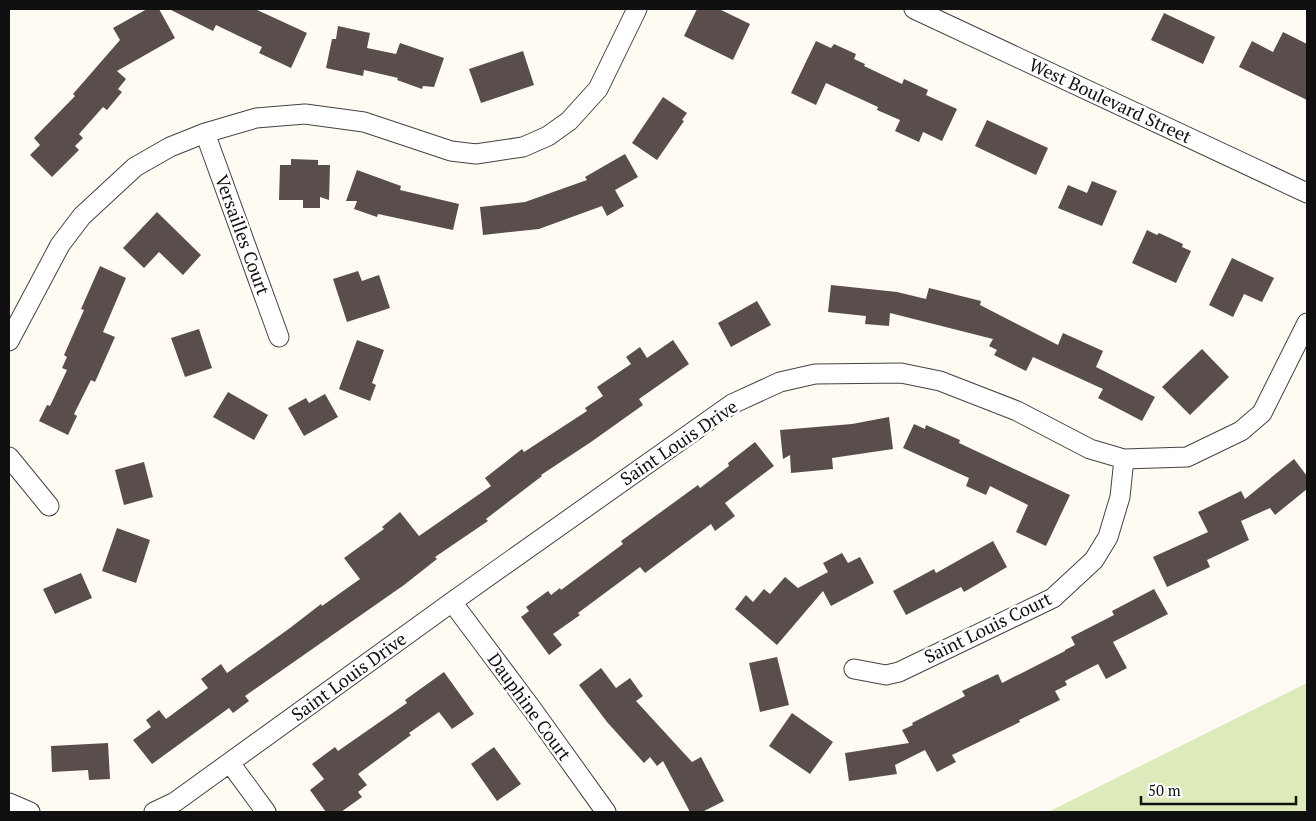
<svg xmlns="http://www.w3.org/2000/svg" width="1316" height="821" font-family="'PT Serif',serif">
	<rect width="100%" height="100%" fill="#fffaf2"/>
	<path fill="#ddebbb" d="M 1307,683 L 1307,812 L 1048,812 Z"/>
	<path fill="#594e4c" d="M 147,9 L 159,9 L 175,38 L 117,71 L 126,79 L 118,89 L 122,92 L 107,110 L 103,107 L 79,134 L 83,138 L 75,146 L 79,150 L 52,177 L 30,155 L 40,145 L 34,138 L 75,96 L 73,94 L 120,40 L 113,28 Z
		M 169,9 L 255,9 L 307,33 L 291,68 L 259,53 L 262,47 L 216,25 L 213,31 Z
		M 697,9 L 719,9 L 750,24 L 733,60 L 684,36 Z
		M 1164,13 L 1215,37 L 1203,64 L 1151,40 Z
		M 338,26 L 370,33 L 367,48 L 396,54 L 400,43 L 444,58 L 434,87 L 423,86 L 422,89 L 397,80 L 398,78 L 364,70 L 363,76 L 326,68 L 332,39 L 336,39 Z
		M 1283,32 L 1307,44 L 1307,100 L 1239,67 L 1252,41 L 1273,52 Z
		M 816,41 L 831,48 L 834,44 L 856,54 L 854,59 L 865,64 L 864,66 L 902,84 L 904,79 L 928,90 L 926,95 L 957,109 L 942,141 L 923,132 L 919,142 L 895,131 L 900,120 L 877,110 L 878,107 L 826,83 L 816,105 L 791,93 Z
		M 523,51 L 534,85 L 481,103 L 469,69 Z
		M 663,97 L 687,113 L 682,120 L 684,121 L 657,160 L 632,143 Z
		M 987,120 L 1048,148 L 1036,175 L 975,146 Z
		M 625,154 L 638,177 L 615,190 L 624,206 L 607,216 L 602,206 L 539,229 L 483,235 L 480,207 L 525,202 L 587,180 L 585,177 Z
		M 291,159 L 318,160 L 318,165 L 330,165 L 329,200 L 320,197 L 320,208 L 303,208 L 303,200 L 279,200 L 280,165 L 291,165 Z
		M 357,170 L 401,186 L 400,190 L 459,204 L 453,230 L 378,214 L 377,217 L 354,209 L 357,201 L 346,201 Z
		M 1092,181 L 1117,191 L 1102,226 L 1058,208 L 1068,185 L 1087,193 Z
		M 157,212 L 201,255 L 183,275 L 159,252 L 144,268 L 123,248 Z
		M 1147,230 L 1157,235 L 1159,233 L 1183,244 L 1182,247 L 1191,251 L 1176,283 L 1132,263 Z
		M 1232,258 L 1274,278 L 1262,302 L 1244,294 L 1233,317 L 1209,305 Z
		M 100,266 L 126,278 L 103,332 L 115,337 L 95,382 L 91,380 L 74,414 L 77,416 L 68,435 L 39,421 L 47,405 L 50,406 L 67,370 L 62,368 L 67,357 L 64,355 L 84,310 L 81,309 Z
		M 358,271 L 362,281 L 379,275 L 390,308 L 347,322 L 333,279 Z
		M 831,285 L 897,292 L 926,299 L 929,288 L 981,301 L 980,305 L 1058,345 L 1063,333 L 1103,351 L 1096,367 L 1155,397 L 1142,421 L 1098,398 L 1103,389 L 1033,357 L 1026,371 L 994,355 L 997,350 L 989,346 L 993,339 L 890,313 L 889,326 L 865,324 L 866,316 L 828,312 Z
		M 757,301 L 771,325 L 731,347 L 718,323 Z
		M 199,329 L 212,368 L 185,377 L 171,338 Z
		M 357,340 L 384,350 L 372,383 L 376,385 L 370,401 L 339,389 Z
		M 673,340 L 689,364 L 639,399 L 643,405 L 591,442 L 541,475 L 542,476 L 486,519 L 488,521 L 435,557 L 437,559 L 404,585 L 245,696 L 249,701 L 233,713 L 229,708 L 152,764 L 133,740 L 151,727 L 146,720 L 159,710 L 166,719 L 208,688 L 201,679 L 221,664 L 227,673 L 290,628 L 321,604 L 322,606 L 360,579 L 344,558 L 384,529 L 382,527 L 400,512 L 419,536 L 491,486 L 485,478 L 522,449 L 524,452 L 587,411 L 585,408 L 603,396 L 597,387 L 631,364 L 626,357 L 640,347 L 647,358 Z
		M 1202,349 L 1229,377 L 1190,415 L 1162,387 Z
		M 228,392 L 268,415 L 254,440 L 213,417 Z
		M 325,394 L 338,417 L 304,436 L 288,408 L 306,398 L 309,403 Z
		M 889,417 L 893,449 L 832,458 L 833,469 L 791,473 L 790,455 L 783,459 L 780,430 L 852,424 Z
		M 914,424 L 925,429 L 926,425 L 960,440 L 959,443 L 1070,495 L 1046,546 L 1016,532 L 1028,505 L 990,486 L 986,495 L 966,486 L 969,478 L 903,448 Z
		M 755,442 L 774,466 L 725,503 L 735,516 L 715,531 L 711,524 L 645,573 L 640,567 L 578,613 L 580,615 L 553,634 L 562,645 L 549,655 L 521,617 L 529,611 L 526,607 L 548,591 L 551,595 L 560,588 L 561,590 L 623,544 L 621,541 L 698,485 L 700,488 L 729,466 L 728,463 Z
		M 1294,459 L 1307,476 L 1307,489 L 1275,515 L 1270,508 L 1241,521 L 1249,540 L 1207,560 L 1210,567 L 1167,587 L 1153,557 L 1208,532 L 1198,512 L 1241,491 L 1245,499 Z
		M 144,462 L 153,497 L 124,505 L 115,470 Z
		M 117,528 L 150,540 L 136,583 L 102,571 Z
		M 993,541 L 1007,567 L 964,592 L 961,587 L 906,615 L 893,591 L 934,569 L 936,573 Z
		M 842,553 L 848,563 L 860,557 L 874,583 L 831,606 L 823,591 L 777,645 L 735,609 L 746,595 L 753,602 L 764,589 L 770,594 L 785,577 L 798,588 L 828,572 L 823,563 Z
		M 81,573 L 92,598 L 55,614 L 43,589 Z
		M 1154,589 L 1168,614 L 1113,642 L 1127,668 L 1106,679 L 1098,664 L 1065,681 L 1067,685 L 1055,691 L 1060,700 L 1019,720 L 1020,722 L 952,755 L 956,762 L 937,772 L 925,750 L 895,765 L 897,774 L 849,781 L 845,753 L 909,743 L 902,730 L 913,725 L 912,723 L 965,696 L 962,691 L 998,674 L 1002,683 L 1065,651 L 1065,650 L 1075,645 L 1071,637 L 1114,615 L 1112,611 Z
		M 777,657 L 789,705 L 760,712 L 749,663 Z
		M 601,668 L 616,688 L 630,678 L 643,696 L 636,701 L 692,762 L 701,757 L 724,801 L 702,812 L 690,812 L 663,761 L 657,766 L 650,757 L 644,763 L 607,722 L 579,685 Z
		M 444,672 L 474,714 L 452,729 L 439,712 L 409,733 L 411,735 L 358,774 L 367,785 L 358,792 L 362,797 L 341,812 L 326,812 L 310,790 L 324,779 L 312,764 L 335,747 L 338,751 L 407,703 L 405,700 Z
		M 792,713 L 833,742 L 810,774 L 769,746 Z
		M 108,743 L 110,779 L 89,780 L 88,770 L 52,772 L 51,746 Z
		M 494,747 L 521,784 L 497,801 L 471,764 Z"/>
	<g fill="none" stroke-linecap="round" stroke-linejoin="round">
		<defs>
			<path id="street" d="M 914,9 L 1307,193
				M 205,133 L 279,337
				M 9,341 L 60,245 L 82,216 L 135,167 L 170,147 L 205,133 L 256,118 L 305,114 L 364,122 L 451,151 L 476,154 L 523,147 L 548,136 L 569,121 L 598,89 L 637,9
				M 9,457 L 49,506
				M 452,602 L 532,709 L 606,812
				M 854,669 L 886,675 L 899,672 L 1053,598 L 1094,560 L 1108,537 L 1120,497 L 1124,459
				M 230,763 L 266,812
				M 9,803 L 30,812
				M 154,812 L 175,802 L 452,602 L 732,404 L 780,382 L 815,374 L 901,373 L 940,381 L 1017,411 L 1090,449 L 1124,459 L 1187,457 L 1241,431 L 1262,413 L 1307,323"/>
		</defs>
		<use href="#street" stroke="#434343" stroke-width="21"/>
		<use href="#street" stroke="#fff" stroke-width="19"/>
	</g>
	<g text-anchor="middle" stroke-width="5" stroke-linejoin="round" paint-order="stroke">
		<g font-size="18" fill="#101010" stroke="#fff">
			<text transform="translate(1110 101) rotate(25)" y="6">West Boulevard Street</text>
			<text transform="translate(242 235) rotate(70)" y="6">Versailles Court</text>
			<text transform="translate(679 443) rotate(-34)" y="6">Saint Louis Drive</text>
			<text transform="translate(988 628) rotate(-26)" y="6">Saint Louis Court</text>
			<text transform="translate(349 677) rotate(-36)" y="6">Saint Louis Drive</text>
			<text transform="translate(529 707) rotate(54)" y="6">Dauphine Court</text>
		</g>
	</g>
	<rect width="1316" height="821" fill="none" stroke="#101010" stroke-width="20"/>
	<path d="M1141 796v8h155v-8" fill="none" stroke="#101010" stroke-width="2.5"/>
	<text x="1148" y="796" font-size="15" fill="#101010" stroke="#ffffff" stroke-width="4" paint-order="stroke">50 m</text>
</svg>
